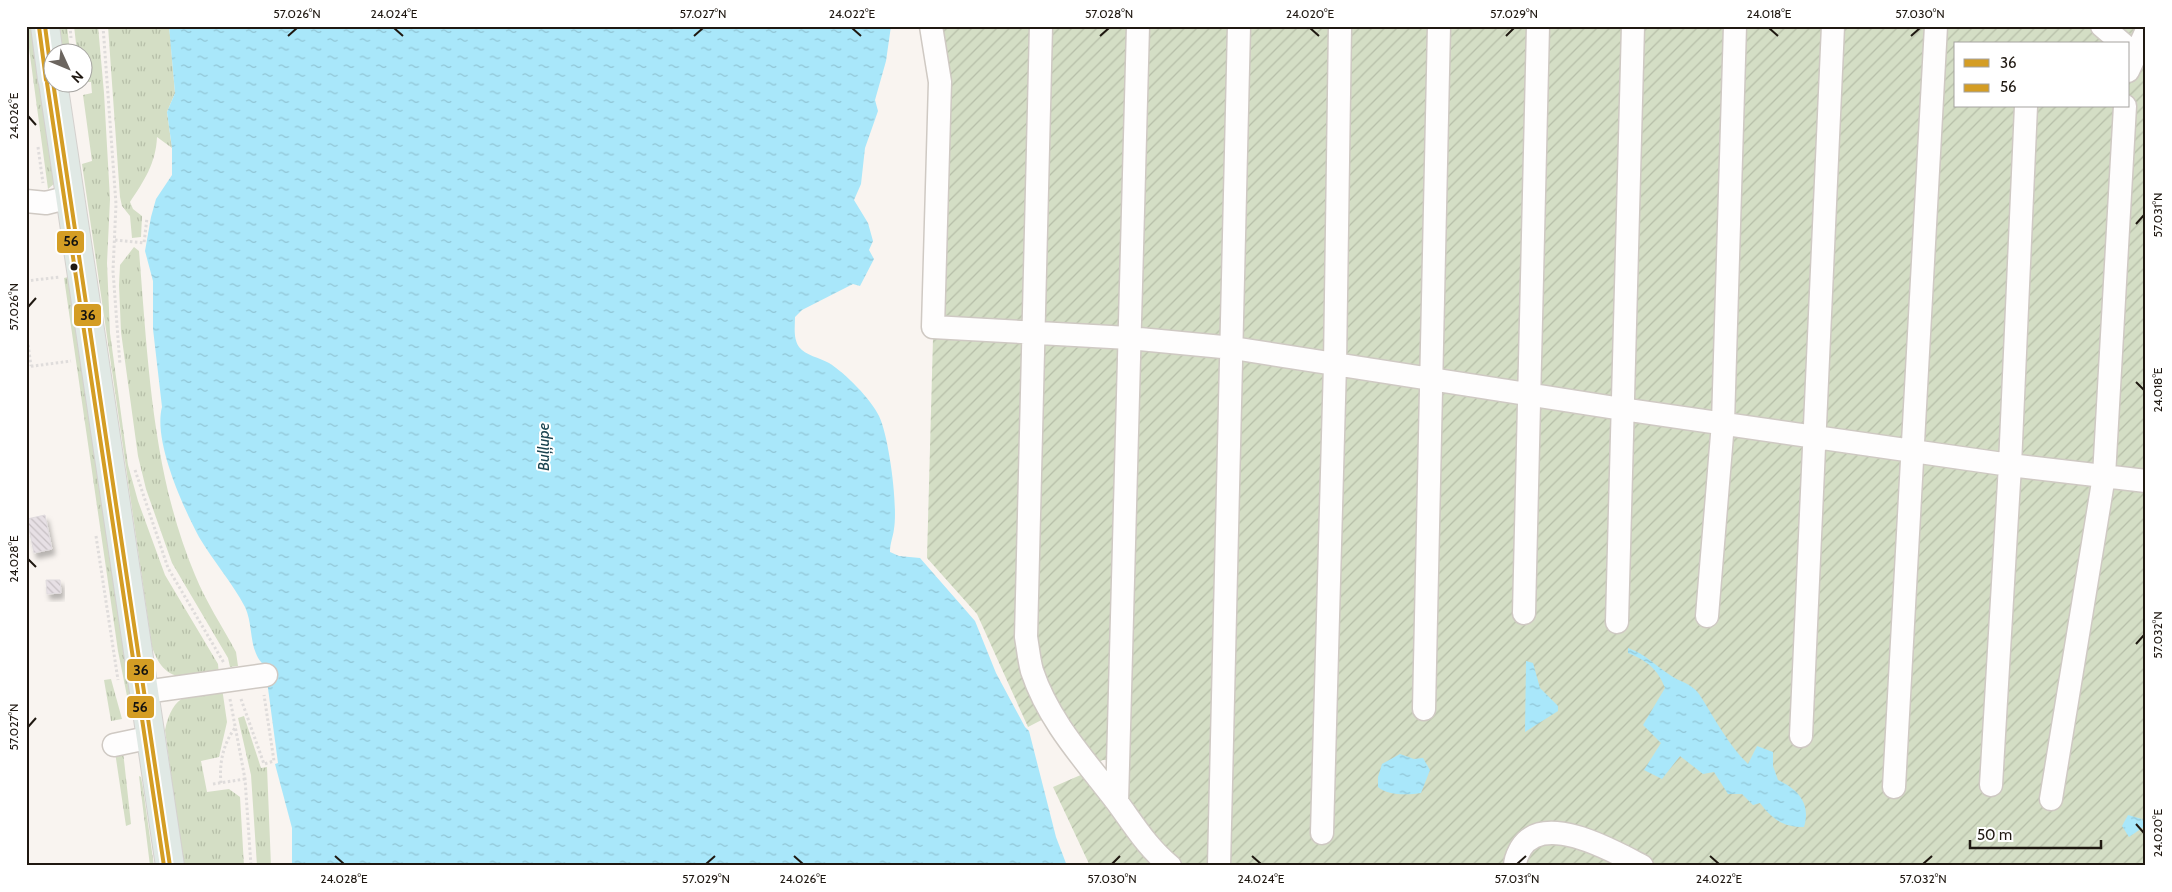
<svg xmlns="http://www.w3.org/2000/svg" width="2172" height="892" font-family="Cabin,sans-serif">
	<defs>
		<pattern id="grass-tufts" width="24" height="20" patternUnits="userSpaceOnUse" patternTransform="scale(1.25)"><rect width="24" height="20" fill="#d4dec5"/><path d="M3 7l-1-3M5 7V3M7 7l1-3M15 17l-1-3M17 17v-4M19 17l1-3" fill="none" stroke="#b6bea8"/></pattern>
		<pattern id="garden-furrows" width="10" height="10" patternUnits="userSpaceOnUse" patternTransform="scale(1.25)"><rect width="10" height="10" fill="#d4dec5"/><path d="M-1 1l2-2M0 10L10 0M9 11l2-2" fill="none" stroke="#b6bea8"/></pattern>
		<pattern id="water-ripples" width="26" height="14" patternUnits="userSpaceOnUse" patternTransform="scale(1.25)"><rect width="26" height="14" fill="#a9e7fa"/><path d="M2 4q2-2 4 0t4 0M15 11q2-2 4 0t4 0" fill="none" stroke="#91c5d5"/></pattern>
		<pattern id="building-back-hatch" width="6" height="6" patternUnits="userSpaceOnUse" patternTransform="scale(1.25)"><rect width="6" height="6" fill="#e7e0e5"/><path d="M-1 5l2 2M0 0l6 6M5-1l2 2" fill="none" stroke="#c6bfc3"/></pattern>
		<filter id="shadow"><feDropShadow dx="3" dy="5.5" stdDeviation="2.5" flood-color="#0004"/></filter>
	</defs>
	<rect width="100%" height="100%" fill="#f9f4f0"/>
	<path fill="url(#grass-tufts)" d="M 26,26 L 35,26 L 55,183 L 48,189 Z
		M 55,26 L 67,26 L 70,52 L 62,52 L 57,42 Z
		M 74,26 L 98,26 L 104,93 L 110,199 L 107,263 L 110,333 L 128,465 L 138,501 L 165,575 L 218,664 L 219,675 C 186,677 165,685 152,647 L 82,164 L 92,161 L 83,95 L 92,93 L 91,82 L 83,82 L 82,52 L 77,52 Z
		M 108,26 L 169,26 L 170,35 L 175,93 L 167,112 L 172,148 L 157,137 C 156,163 144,181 130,202 L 133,209 L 142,216 L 141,237 L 132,238 L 130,216 L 122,206 L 120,197 Z
		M 134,247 L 139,251 C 148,360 152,473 195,575 C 206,602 222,626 236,652 L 238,666 L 230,667 L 228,658 L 172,563 L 146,489 L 138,456 L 121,332 L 119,285 L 120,265 Z
		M 68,277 L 130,695 L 127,696 L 118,651 L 64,278 Z
		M 111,679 L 122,719 L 111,721 L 104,680 Z
		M 222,688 L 227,722 L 219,757 L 201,761 L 207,792 L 229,789 L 240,797 L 244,866 L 183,866 L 165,730 C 173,693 189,694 222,688 Z
		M 244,716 L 261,768 L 267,767 L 271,866 L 257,866 L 251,775 L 238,718 Z
		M 123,751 L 131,824 L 126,826 L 115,752 Z
		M 139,776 L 141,777 L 143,788 L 154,866 L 150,866 Z"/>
	<path fill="url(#garden-furrows)" fill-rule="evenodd" d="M 931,26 L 2146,26 L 2146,866 L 1183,866 L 1152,837 L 1122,799 L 1124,760 L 1103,760 L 1092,764 L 1057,712 L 1028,727 L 977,614 L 927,558 L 940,82 ZM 1956,44 L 2128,44 L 2128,106 L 1956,106 Z
		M 1083,774 L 1156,866 L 1090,866 L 1053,787 Z"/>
	<path fill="url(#water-ripples)" d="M 169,26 L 891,26 L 886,61 L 875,100 L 878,111 L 865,148 L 861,184 L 854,200 L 868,223 L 873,241 L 869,250 L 874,259 L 860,286 L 853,284 L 802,310 L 795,317 C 795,327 793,338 799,347 C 805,355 820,358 829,363 C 845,373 871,399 879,416 C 889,437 898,505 894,529 C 893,537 890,543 890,552 L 899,556 L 920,558 L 975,621 L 996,673 L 1025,727 L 1029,731 L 1056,837 L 1067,866 L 292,866 L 292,828 L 275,764 L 278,763 L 265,666 C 248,652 254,626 245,607 C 232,582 213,561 199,537 C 183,507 153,441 162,407 L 153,329 L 153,281 L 145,251 L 151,217 L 156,199 L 172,175 L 172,148 L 167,112 L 175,93 Z
		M 1628,648 C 1645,654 1655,665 1670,675 C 1680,682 1691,683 1699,694 C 1714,717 1728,745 1748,764 L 1757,746 L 1773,752 L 1773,766 L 1778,780 C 1799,790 1811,804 1804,827 C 1783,827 1772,819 1760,803 L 1753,805 L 1742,794 L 1728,794 L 1714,772 L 1703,774 L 1680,756 L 1662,779 L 1644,770 L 1661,743 L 1643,725 L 1665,688 C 1658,669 1646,660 1628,653 Z
		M 1526,661 L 1533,663 L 1540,688 L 1558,706 L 1558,711 L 1525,732 Z
		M 1400,754 L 1414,759 L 1423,758 L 1430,770 L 1421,793 C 1409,795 1388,796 1378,787 L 1378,777 L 1382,764 Z
		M 2128,815 L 2142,819 L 2145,826 L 2129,837 L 2122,826 Z"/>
	<path fill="url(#building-back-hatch)" stroke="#e0dbde" filter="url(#shadow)" d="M 45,515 L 52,549 L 34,553 L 27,519 Z
		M 46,580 L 60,580 L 61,593 L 47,594 Z"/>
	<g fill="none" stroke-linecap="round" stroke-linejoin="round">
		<defs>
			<path id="minor" d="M 931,26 L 940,82 L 933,327 L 1129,338 L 1233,348 L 1622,409 L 2010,465 L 2146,481
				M 1041,26 L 1026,637 C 1028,648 1029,660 1032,671 C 1049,722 1085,760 1117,802 C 1134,825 1147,847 1170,866
				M 2102,26 L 2123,44
				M 2128,71 L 2146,32
				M 26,201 L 46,203 L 70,197
				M 1524,613 L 1538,26
				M 1707,616 L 1723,423 L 1735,26
				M 1617,622 L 1633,26
				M 145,692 L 266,675
				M 1424,709 L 1439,26
				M 1801,736 L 1833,26
				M 114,745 L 152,737
				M 1991,785 L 2010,465 L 2026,106
				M 1894,787 L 1936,26
				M 2051,799 L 2104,476 L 2125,106
				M 1117,802 L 1138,26
				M 1322,833 L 1335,364 L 1340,26
				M 1219,866 L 1239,26
				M 1515,866 C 1515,858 1518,854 1521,848 C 1544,811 1615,852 1642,866"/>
			<path id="major" d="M 45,26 L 52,79
				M 53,82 L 170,866"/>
		</defs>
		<use href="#minor" stroke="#cfc9c3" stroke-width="25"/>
		<use href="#major" stroke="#d4d1ce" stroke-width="30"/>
		<path stroke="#dfdcdb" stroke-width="3" stroke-dasharray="2.5 2.5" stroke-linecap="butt" d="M 70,26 L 71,38
			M 103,26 L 116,204 L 113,271 L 120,365
			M 38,147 L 43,183
			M 115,240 L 144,243 L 147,218
			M 26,281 L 60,277
			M 26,330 L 31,366
			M 26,367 L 71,361
			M 135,470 L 168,568 L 224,663
			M 96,536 L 118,680
			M 230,699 L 245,779 L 251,866
			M 241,699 L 264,764 L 274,761 L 264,695
			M 221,783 C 219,764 223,744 235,728
			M 213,784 L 245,779"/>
		<use href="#minor" stroke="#fefdfd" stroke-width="22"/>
		<use href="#major" stroke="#e0e9e5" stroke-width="28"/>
		<defs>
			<path id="bus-1" d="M 45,26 L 52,79
				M 53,82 L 170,866"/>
			<path id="bus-2" d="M 39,27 L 46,80
				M 47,83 L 164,866"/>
		</defs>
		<use href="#bus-1" stroke="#fff" stroke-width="8"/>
		<use href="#bus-2" stroke="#fff" stroke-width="8"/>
		<use href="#bus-1" stroke="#d49d24" stroke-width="4"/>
		<use href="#bus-2" stroke="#d49d24" stroke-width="4"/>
	</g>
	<path fill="none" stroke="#1f1811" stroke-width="2" d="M 394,28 L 403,36M 852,28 L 861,36M 1310,28 L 1319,36M 1769,28 L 1778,36M 288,36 L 297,28M 694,36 L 703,28M 1100,36 L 1109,28M 1506,36 L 1514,28M 1911,36 L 1920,28M 28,116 L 36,125M 2136,224 L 2144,215M 28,307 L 36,298M 2136,382 L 2144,390M 28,559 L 36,567M 2136,644 L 2144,635M 28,727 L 36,718M 2136,824 L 2144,833M 335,856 L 344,864M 794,856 L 803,864M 1252,856 L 1261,864M 1710,856 L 1719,864M 706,864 L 715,856M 1112,864 L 1120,856M 1517,864 L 1526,856M 1923,864 L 1932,856"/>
	<circle fill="#1f1811" stroke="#fff" stroke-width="2" cx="74" cy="267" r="4.5"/>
	<g text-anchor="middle" stroke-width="4" stroke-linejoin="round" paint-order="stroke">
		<g font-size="16" font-style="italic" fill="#1a434f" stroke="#fff">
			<text transform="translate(543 447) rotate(-90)" y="6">Buļļupe</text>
		</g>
	</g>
	<g stroke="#fff" stroke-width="2">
		<rect x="56" y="230" width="29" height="24" rx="5" fill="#d49d24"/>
		<rect x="73" y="303" width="29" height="24" rx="5" fill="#d49d24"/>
		<rect x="126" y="658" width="29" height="24" rx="5" fill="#d49d24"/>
		<rect x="126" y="695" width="29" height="24" rx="5" fill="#d49d24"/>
	</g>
	<g font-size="14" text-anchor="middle" font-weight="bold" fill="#111">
		<text x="71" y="246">56</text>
		<text x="88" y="320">36</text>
		<text x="141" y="675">36</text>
		<text x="140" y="712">56</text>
	</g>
	<rect width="2172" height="892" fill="none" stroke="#ffffff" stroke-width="55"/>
	<rect x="1954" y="42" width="175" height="65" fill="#ffffff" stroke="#a5a3a0"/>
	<rect x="1964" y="59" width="25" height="8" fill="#d49d24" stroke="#a5a3a0"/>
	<text x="2000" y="68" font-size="15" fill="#1f1811">36</text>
	<rect x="1964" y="84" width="25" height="8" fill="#d49d24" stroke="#a5a3a0"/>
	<text x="2000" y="92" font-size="15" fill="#1f1811">56</text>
	<g transform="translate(68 68) rotate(134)"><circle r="24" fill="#ffffff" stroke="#a5a3a0"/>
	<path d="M0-4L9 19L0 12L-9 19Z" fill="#6b655f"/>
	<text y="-8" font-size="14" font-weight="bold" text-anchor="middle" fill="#1f1811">N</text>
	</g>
	<path d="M1970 840v8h131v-8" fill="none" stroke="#1f1811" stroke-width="2.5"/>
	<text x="1977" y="840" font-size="15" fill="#1f1811" stroke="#ffffff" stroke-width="4" paint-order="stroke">50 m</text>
	<rect x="28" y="28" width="2116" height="836" fill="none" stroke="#1f1811" stroke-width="2"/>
	<g font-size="12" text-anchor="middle" fill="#1f1811">
		<text x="297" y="18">57.026°N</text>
		<text x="394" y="18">24.024°E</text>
		<text x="703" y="18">57.027°N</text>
		<text x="852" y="18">24.022°E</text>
		<text x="1109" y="18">57.028°N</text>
		<text x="1310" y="18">24.020°E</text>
		<text x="1514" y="18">57.029°N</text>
		<text x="1769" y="18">24.018°E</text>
		<text x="1920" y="18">57.030°N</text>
		<text transform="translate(14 116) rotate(-90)" y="4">24.026°E</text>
		<text transform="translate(2158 215) rotate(-90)" y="4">57.031°N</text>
		<text transform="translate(14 307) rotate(-90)" y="4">57.026°N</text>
		<text transform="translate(2158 390) rotate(-90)" y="4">24.018°E</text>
		<text transform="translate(14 559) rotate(-90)" y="4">24.028°E</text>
		<text transform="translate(2158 635) rotate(-90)" y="4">57.032°N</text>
		<text transform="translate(14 727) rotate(-90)" y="4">57.027°N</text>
		<text transform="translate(2158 833) rotate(-90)" y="4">24.020°E</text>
		<text x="344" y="883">24.028°E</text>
		<text x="706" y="883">57.029°N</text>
		<text x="803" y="883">24.026°E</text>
		<text x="1112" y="883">57.030°N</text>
		<text x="1261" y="883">24.024°E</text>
		<text x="1517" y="883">57.031°N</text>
		<text x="1719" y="883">24.022°E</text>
		<text x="1923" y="883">57.032°N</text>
	</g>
</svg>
